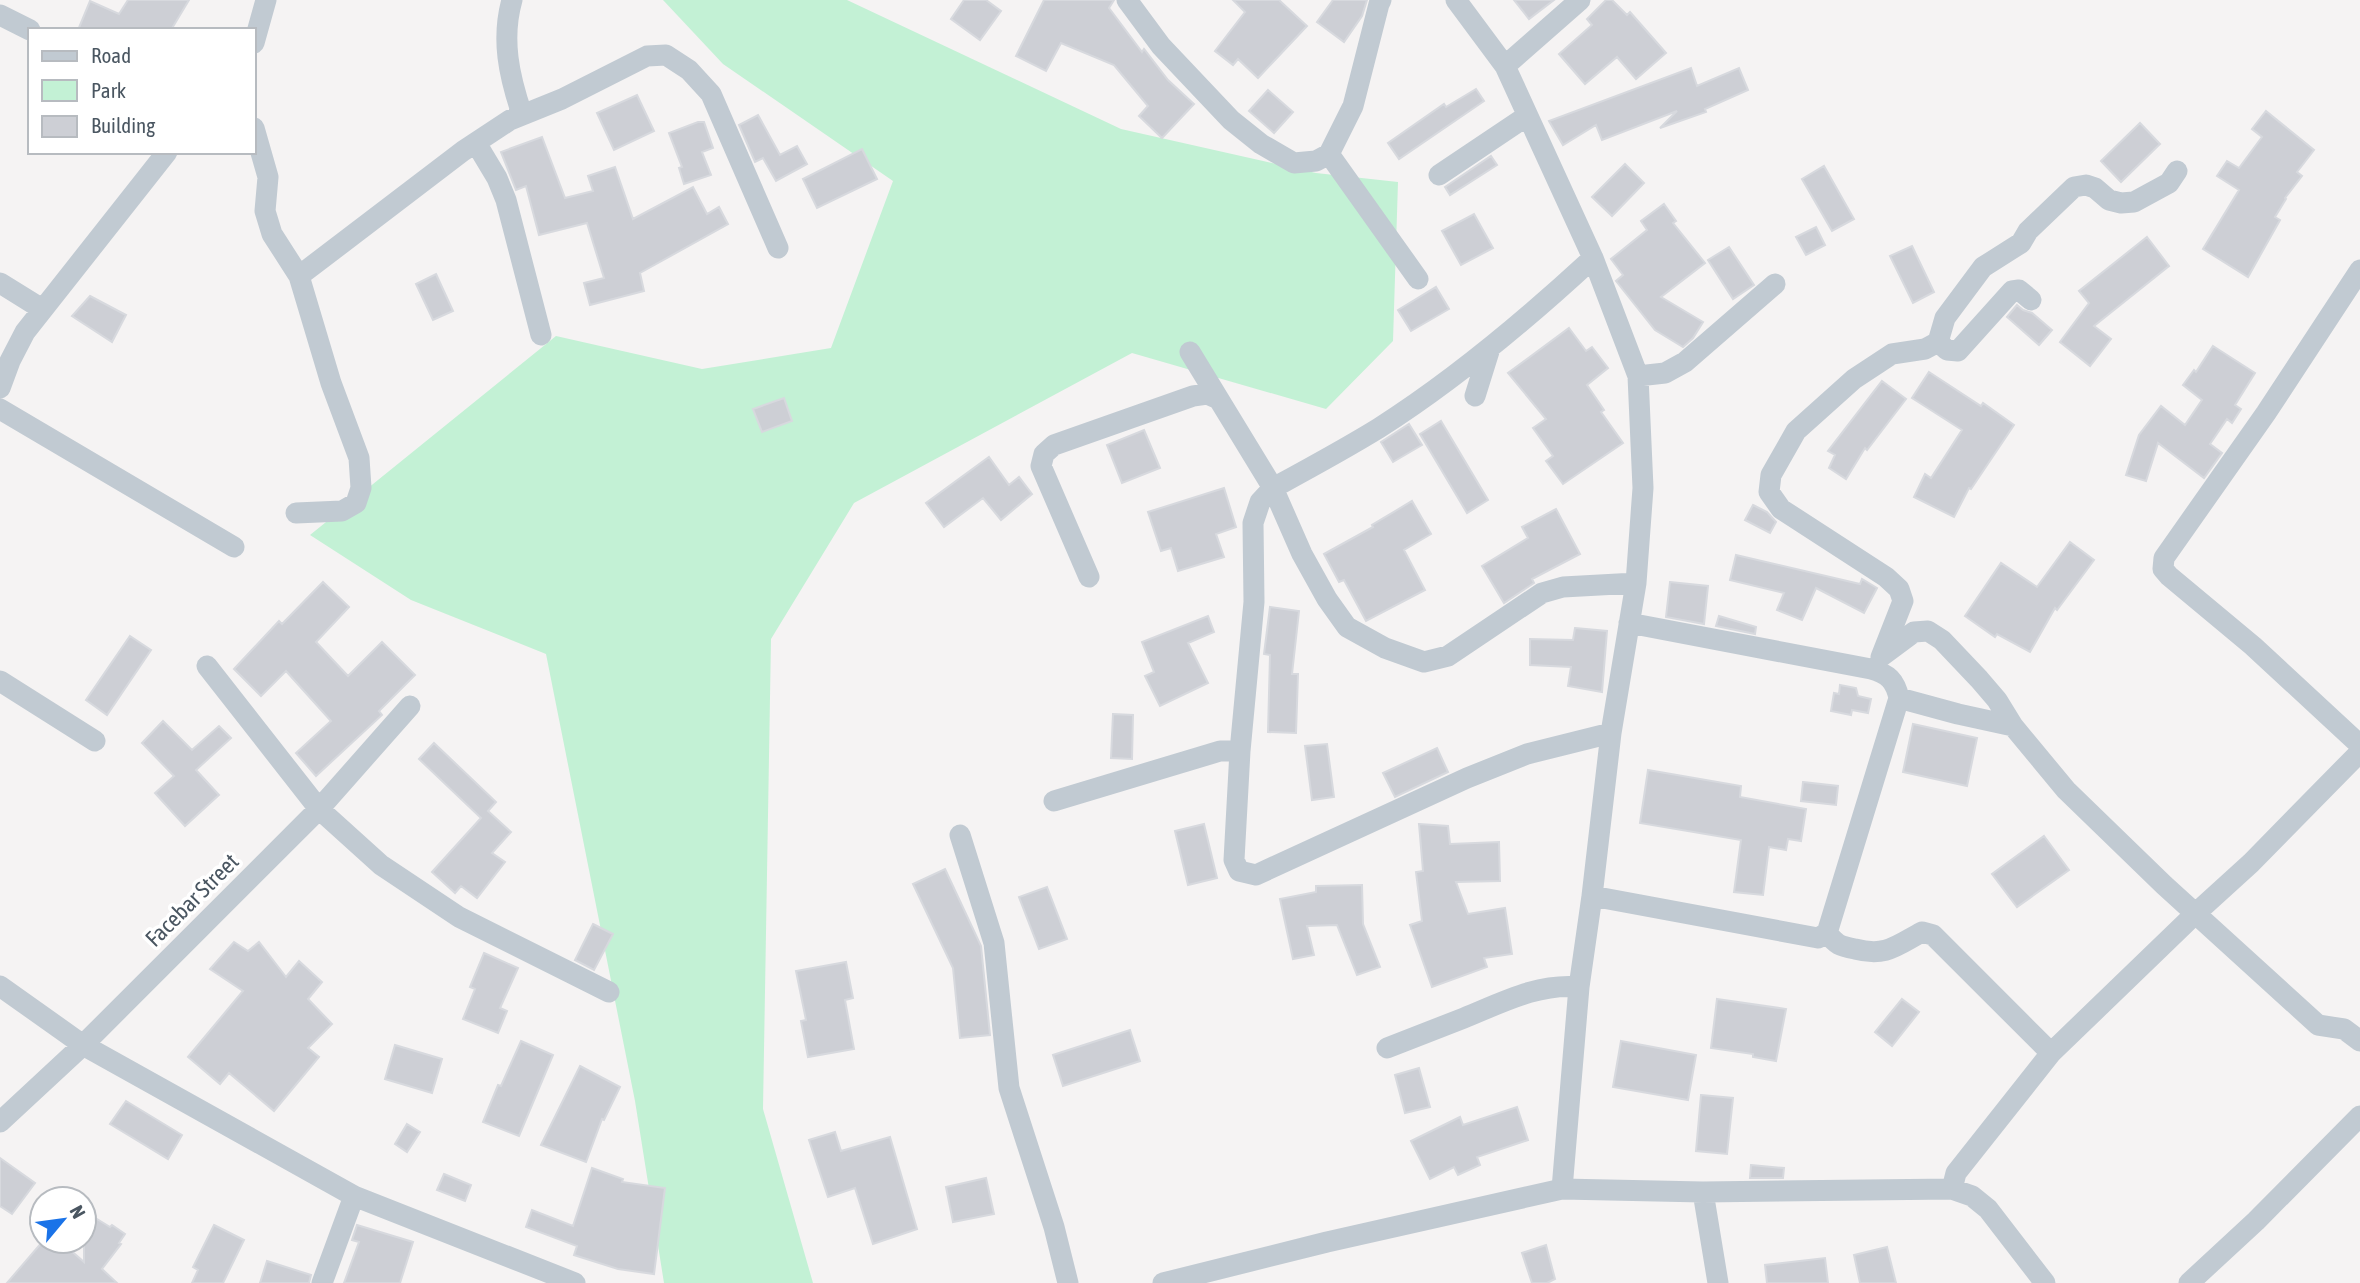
<svg xmlns="http://www.w3.org/2000/svg" width="2360" height="1283" font-family="'Asap Condensed',sans-serif">
	<rect width="100%" height="100%" fill="#f5f3f3"/>
	<path fill="#c3f1d5" d="M 663,0 L 847,0 L 1121,129 L 1316,173 L 1398,182 L 1393,341 L 1326,409 L 1132,353 L 854,503 L 771,639 L 763,1109 L 813,1283 L 664,1283 L 635,1101 L 546,654 L 411,600 L 310,535 L 556,336 L 702,369 L 831,348 L 893,181 L 723,64 Z"/>
	<path fill="#cdcfd5" stroke="#d7d9de" stroke-width="2" d="M 128,0 L 189,0 L 171,30 L 78,30 L 90,1 L 119,14 Z
		M 964,0 L 986,0 L 1001,11 L 980,40 L 951,19 Z
		M 1044,0 L 1114,0 L 1109,8 L 1142,52 L 1144,49 L 1168,80 L 1194,104 L 1162,138 L 1139,116 L 1148,106 L 1114,65 L 1061,43 L 1046,71 L 1016,56 Z
		M 1233,0 L 1279,0 L 1307,26 L 1258,78 L 1238,59 L 1233,65 L 1215,51 L 1245,12 Z
		M 1333,0 L 1367,0 L 1362,16 L 1344,42 L 1317,22 Z
		M 1514,0 L 1554,0 L 1529,19 Z
		M 1606,0 L 1612,0 L 1627,15 L 1630,12 L 1666,53 L 1636,79 L 1617,57 L 1585,84 L 1559,54 L 1592,25 L 1587,19 Z
		M 1691,68 L 1697,86 L 1739,68 L 1748,90 L 1705,109 L 1706,112 L 1660,128 L 1677,111 L 1602,140 L 1596,125 L 1563,145 L 1549,121 Z
		M 1476,89 L 1484,101 L 1399,159 L 1388,143 L 1444,104 L 1446,107 Z
		M 1268,90 L 1293,112 L 1274,133 L 1249,111 Z
		M 637,95 L 654,131 L 614,150 L 597,113 Z
		M 2266,111 L 2314,150 L 2297,172 L 2302,176 L 2285,198 L 2286,199 L 2275,217 L 2280,220 L 2248,277 L 2203,249 L 2239,190 L 2217,176 L 2227,161 L 2239,168 L 2262,137 L 2252,129 Z
		M 758,115 L 780,155 L 797,146 L 807,164 L 776,181 L 763,158 L 755,162 L 739,125 Z
		M 698,122 L 704,122 L 713,148 L 702,152 L 711,175 L 684,184 L 679,168 L 682,167 L 669,133 Z
		M 2140,123 L 2160,144 L 2121,182 L 2101,161 Z
		M 542,137 L 565,198 L 593,191 L 588,176 L 615,167 L 633,219 L 693,187 L 707,214 L 719,207 L 728,224 L 640,273 L 644,291 L 590,305 L 584,283 L 604,278 L 587,223 L 539,235 L 526,186 L 516,190 L 501,152 Z
		M 862,149 L 877,179 L 817,208 L 803,179 Z
		M 1491,156 L 1497,165 L 1450,195 L 1445,187 Z
		M 1625,164 L 1644,183 L 1612,216 L 1592,197 Z
		M 1824,166 L 1854,219 L 1832,231 L 1802,179 Z
		M 1664,204 L 1676,221 L 1673,223 L 1705,263 L 1661,297 L 1703,322 L 1693,338 L 1683,347 L 1655,330 L 1616,281 L 1623,275 L 1611,259 L 1647,230 L 1641,221 Z
		M 1474,214 L 1493,248 L 1461,265 L 1442,231 Z
		M 1816,227 L 1825,245 L 1806,255 L 1796,237 Z
		M 2147,237 L 2169,266 L 2094,326 L 2111,339 L 2090,366 L 2060,342 L 2089,303 L 2079,291 Z
		M 1912,246 L 1934,292 L 1913,303 L 1890,256 Z
		M 1729,247 L 1754,285 L 1733,299 L 1708,260 Z
		M 436,274 L 453,311 L 433,320 L 416,284 Z
		M 1436,287 L 1449,309 L 1411,331 L 1398,310 Z
		M 90,296 L 126,315 L 112,342 L 72,316 Z
		M 2017,305 L 2023,310 L 2032,313 L 2052,330 L 2039,345 L 2007,317 Z
		M 1569,328 L 1586,351 L 1592,347 L 1608,368 L 1587,385 L 1604,410 L 1601,412 L 1623,443 L 1563,484 L 1546,461 L 1553,456 L 1533,428 L 1546,419 L 1508,373 Z
		M 2213,346 L 2255,373 L 2235,405 L 2241,409 L 2232,423 L 2227,419 L 2210,444 L 2222,453 L 2204,478 L 2158,443 L 2146,481 L 2126,475 L 2139,435 L 2161,406 L 2185,425 L 2202,400 L 2183,385 L 2194,370 L 2196,372 Z
		M 1929,372 L 1981,406 L 1983,403 L 2014,425 L 1971,489 L 1969,488 L 1954,517 L 1914,497 L 1925,474 L 1931,478 L 1962,430 L 1912,398 Z
		M 1882,381 L 1906,399 L 1867,450 L 1865,448 L 1846,479 L 1829,468 L 1835,455 L 1828,451 Z
		M 784,398 L 792,421 L 762,432 L 753,409 Z
		M 1441,421 L 1488,500 L 1467,513 L 1420,434 Z
		M 1409,424 L 1422,445 L 1393,462 L 1381,442 Z
		M 1144,430 L 1160,468 L 1122,483 L 1107,445 Z
		M 989,457 L 1009,485 L 1019,477 L 1032,494 L 1001,520 L 983,498 L 944,527 L 926,503 Z
		M 1224,488 L 1236,527 L 1216,534 L 1224,557 L 1178,571 L 1171,548 L 1161,551 L 1148,512 Z
		M 1412,501 L 1431,534 L 1404,550 L 1425,590 L 1366,621 L 1344,580 L 1339,582 L 1324,554 L 1373,527 L 1372,525 Z
		M 1753,505 L 1767,512 L 1776,522 L 1770,533 L 1745,520 Z
		M 1556,509 L 1580,554 L 1532,579 L 1534,583 L 1504,603 L 1482,566 L 1528,538 L 1522,527 Z
		M 2070,542 L 2094,560 L 2057,610 L 2055,608 L 2030,652 L 1997,634 L 1995,637 L 1965,616 L 2001,563 L 2037,587 Z
		M 1736,555 L 1860,584 L 1862,579 L 1877,588 L 1864,613 L 1816,588 L 1802,620 L 1777,610 L 1784,593 L 1730,580 Z
		M 323,582 L 349,607 L 316,642 L 348,676 L 382,642 L 415,675 L 379,711 L 382,715 L 316,776 L 296,753 L 331,721 L 286,671 L 261,696 L 234,669 L 279,621 L 282,624 Z
		M 1670,582 L 1708,586 L 1704,624 L 1666,617 Z
		M 1270,607 L 1299,611 L 1292,674 L 1298,674 L 1296,733 L 1268,732 L 1270,655 L 1264,654 Z
		M 1208,616 L 1214,632 L 1188,643 L 1208,683 L 1160,706 L 1145,676 L 1154,672 L 1142,642 Z
		M 1719,616 L 1756,627 L 1755,634 L 1716,626 Z
		M 1575,628 L 1607,631 L 1602,692 L 1568,686 L 1571,667 L 1530,665 L 1530,639 L 1573,640 Z
		M 130,636 L 151,650 L 107,715 L 86,700 Z
		M 1840,685 L 1856,688 L 1858,696 L 1871,699 L 1868,713 L 1852,710 L 1851,715 L 1831,711 L 1834,693 L 1839,694 Z
		M 1113,714 L 1133,715 L 1132,759 L 1111,758 Z
		M 163,721 L 192,750 L 219,726 L 231,738 L 196,770 L 219,795 L 185,826 L 155,793 L 174,776 L 142,743 Z
		M 1913,724 L 1977,738 L 1967,786 L 1903,772 Z
		M 434,743 L 496,802 L 488,811 L 511,832 L 492,853 L 505,862 L 477,898 L 461,886 L 455,893 L 432,872 L 481,818 L 419,759 Z
		M 1327,744 L 1334,797 L 1312,800 L 1305,746 Z
		M 1437,748 L 1448,772 L 1395,797 L 1383,773 Z
		M 1648,770 L 1741,786 L 1740,797 L 1806,809 L 1801,841 L 1788,839 L 1786,850 L 1769,847 L 1763,895 L 1734,892 L 1741,840 L 1640,823 Z
		M 1803,782 L 1838,786 L 1836,805 L 1801,801 Z
		M 1204,824 L 1217,878 L 1188,885 L 1175,831 Z
		M 1419,824 L 1448,826 L 1450,844 L 1499,842 L 1500,881 L 1456,882 L 1468,914 L 1505,908 L 1512,954 L 1484,958 L 1487,967 L 1432,987 L 1410,925 L 1422,921 L 1416,872 L 1423,871 Z
		M 2044,836 L 2069,870 L 2017,907 L 1992,874 Z
		M 945,869 L 981,946 L 990,1035 L 960,1038 L 953,968 L 913,884 Z
		M 1362,885 L 1363,924 L 1380,967 L 1357,975 L 1337,925 L 1307,926 L 1314,955 L 1293,959 L 1280,899 L 1316,892 L 1316,886 Z
		M 1047,887 L 1067,939 L 1039,949 L 1019,897 Z
		M 593,924 L 613,934 L 594,970 L 575,960 Z
		M 234,942 L 248,951 L 259,942 L 286,977 L 299,961 L 322,982 L 308,999 L 332,1024 L 308,1048 L 319,1057 L 274,1111 L 229,1073 L 220,1084 L 188,1057 L 243,991 L 210,969 Z
		M 484,953 L 518,968 L 500,1008 L 507,1011 L 498,1033 L 463,1019 L 475,989 L 470,987 Z
		M 846,962 L 853,998 L 845,1000 L 854,1049 L 808,1057 L 801,1021 L 806,1020 L 796,971 Z
		M 1717,999 L 1786,1009 L 1776,1061 L 1753,1057 L 1753,1054 L 1711,1048 Z
		M 1902,999 L 1919,1012 L 1892,1046 L 1875,1032 Z
		M 1130,1030 L 1140,1061 L 1063,1086 L 1053,1055 Z
		M 521,1041 L 553,1055 L 519,1136 L 483,1122 L 498,1085 L 501,1086 Z
		M 1621,1041 L 1696,1055 L 1688,1100 L 1613,1087 Z
		M 395,1045 L 442,1059 L 432,1093 L 385,1079 Z
		M 580,1066 L 620,1087 L 604,1120 L 602,1119 L 586,1162 L 541,1145 Z
		M 1419,1068 L 1430,1107 L 1405,1113 L 1395,1075 Z
		M 1701,1095 L 1733,1098 L 1727,1154 L 1696,1151 Z
		M 126,1101 L 182,1135 L 168,1159 L 110,1124 Z
		M 1517,1107 L 1528,1140 L 1477,1157 L 1480,1165 L 1458,1175 L 1454,1167 L 1430,1179 L 1411,1141 L 1460,1117 L 1463,1125 Z
		M 407,1124 L 420,1132 L 407,1152 L 395,1144 Z
		M 835,1132 L 841,1151 L 890,1137 L 917,1229 L 873,1244 L 855,1188 L 828,1197 L 809,1140 Z
		M 0,1158 L 35,1183 L 12,1214 L 0,1206 Z
		M 1751,1165 L 1784,1168 L 1783,1178 L 1750,1178 Z
		M 592,1168 L 623,1179 L 622,1182 L 665,1188 L 654,1274 L 618,1269 L 574,1255 L 577,1246 L 526,1227 L 532,1210 L 573,1226 Z
		M 444,1174 L 471,1185 L 465,1201 L 437,1190 Z
		M 986,1178 L 994,1214 L 953,1222 L 946,1187 Z
		M 84,1211 L 110,1227 L 112,1225 L 125,1234 L 119,1243 L 121,1244 L 102,1269 L 117,1283 L 7,1283 L 43,1241 L 60,1241 L 84,1262 Z
		M 214,1225 L 244,1240 L 223,1283 L 192,1283 L 198,1270 L 193,1267 Z
		M 357,1225 L 413,1242 L 400,1283 L 344,1283 L 359,1242 L 352,1240 Z
		M 1546,1245 L 1555,1279 L 1547,1283 L 1532,1283 L 1522,1253 Z
		M 1887,1247 L 1896,1283 L 1860,1283 L 1854,1255 Z
		M 1825,1258 L 1828,1283 L 1767,1283 L 1765,1265 Z
		M 267,1261 L 311,1275 L 309,1283 L 260,1283 Z"/>
	<g fill="none" stroke-linecap="round" stroke-linejoin="round">
		<path stroke="#c1cad2" stroke-width="21" d="M 512,0 C 501,39 509,76 522,114
			M 1127,0 L 1161,46 L 1231,120 L 1261,144 L 1294,163 L 1316,161 L 1329,154 L 1353,106 L 1379,4 L 1381,0
			M 1456,0 L 1505,66 L 1593,258 L 1638,376 L 1643,488 L 1636,583 L 1611,733 L 1592,896 L 1579,987 L 1562,1189
			M 0,15 L 30,30
			M 254,43 L 266,0
			M 1505,66 L 1580,0
			M 254,128 L 268,177 L 265,211 L 272,234 L 299,276 L 331,383 L 359,458 L 361,488 L 356,503 L 342,511 L 296,513
			M 476,143 L 497,178 L 506,200 L 541,335
			M 1329,154 L 1418,279
			M 1439,175 L 1527,116
			M 1593,258 C 1526,320 1456,379 1379,428 C 1345,449 1308,469 1273,488 L 1260,502 L 1253,523 L 1254,602 L 1240,751 L 1234,860 L 1239,871 L 1256,875 L 1467,778 L 1527,754 L 1611,733
			M 2360,270 L 2266,413 L 2164,558 L 2163,569 L 2169,576 L 2253,646 L 2360,745
			M 299,276 L 463,151 L 510,120 L 562,99 L 647,56 L 666,55 L 689,70 L 711,94 L 778,248
			M 0,283 L 42,309
			M 1938,342 L 1947,350 L 1958,351 L 2012,291 L 2019,290 L 2031,300
			M 1190,352 L 1273,488 L 1302,554 L 1327,599 L 1347,627 L 1385,648 L 1424,662 L 1448,656 L 1542,593 L 1563,587 L 1636,583
			M 1638,376 L 1665,373 L 1685,362 L 1775,284
			M 0,388 L 10,361 L 25,332 L 167,152
			M 1475,396 L 1490,348
			M 0,409 L 234,547
			M 1089,577 L 1041,466 L 1044,454 L 1054,445 L 1193,396 L 1207,394 L 1216,398
			M 1883,655 L 1914,632 L 1928,631 L 1942,640 L 1979,679 L 1997,700 L 2013,726 L 2066,790 L 2164,885 L 2318,1025 L 2344,1029 L 2360,1041
			M 1881,657 L 1903,601 L 1899,589 L 1886,577 L 1781,509 L 1769,492 L 1771,475 L 1796,431 L 1854,379 L 1892,354 L 1925,349 L 1938,342 L 1945,318 L 1983,267 L 2021,243 L 2028,231 L 2074,187 L 2086,185 L 2095,188 L 2109,200 L 2121,203 L 2134,202 L 2169,183 L 2177,171
			M 207,666 L 319,809 L 381,865 L 459,917 L 609,992
			M 0,681 L 95,741
			M 1899,698 L 1958,714 L 2013,726
			M 1054,801 L 1220,751 L 1240,751
			M 960,835 L 994,943 L 1009,1088 L 1054,1227 L 1068,1283
			M 1592,896 L 1818,938 L 1827,933 L 1899,698 C 1895,680 1888,674 1871,669 L 1629,623
			M 1827,933 C 1837,945 1839,946 1855,949 C 1886,957 1896,946 1922,932 L 1933,935 L 2051,1053
			M 0,986 L 83,1045 L 354,1196 L 575,1283
			M 1387,1048 C 1412,1038 1438,1028 1464,1018 C 1501,1003 1538,983 1579,987
			M 0,1122 L 83,1045 L 319,809 L 410,706
			M 1952,1189 L 1956,1173 L 2051,1053 L 2196,913 L 2251,863 L 2360,752
			M 1703,1192 L 1718,1283
			M 322,1283 L 354,1196
			M 1163,1283 L 1327,1242 L 1562,1189 L 1703,1192 L 1952,1189 L 1972,1196 L 1988,1209 L 2045,1283
			M 2189,1283 L 2256,1221 L 2360,1116"/>
	</g>
	<g text-anchor="middle" stroke-width="7" stroke-linejoin="round" paint-order="stroke">
		<g font-size="23" fill="#4a5661" stroke="#fff">
			<text transform="translate(192 900) rotate(-45)" y="8">Facebar Street</text>
		</g>
	</g>
	<rect x="28" y="28" width="228" height="126" fill="#ffffff" stroke="#b7bbc0" stroke-width="2"/>
	<rect x="42" y="51" width="35" height="10" fill="#c1cad2" stroke="#b7bbc0" stroke-width="2"/>
	<text x="91" y="63" font-size="21" fill="#4a5661">Road</text>
	<rect x="42" y="80" width="35" height="21" fill="#c3f1d5" stroke="#b7bbc0" stroke-width="2"/>
	<text x="91" y="98" font-size="21" fill="#4a5661">Park</text>
	<rect x="42" y="116" width="35" height="21" fill="#cdcfd5" stroke="#b7bbc0" stroke-width="2"/>
	<text x="91" y="133" font-size="21" fill="#4a5661">Building</text>
	<g transform="translate(63 1220) rotate(61)"><circle r="33" fill="#ffffff" stroke="#b7bbc0" stroke-width="2"/>
	<path d="M0-5L12 26L0 18L-12 26Z" fill="#1a73e8"/>
	<text y="-10" font-size="19" font-weight="bold" text-anchor="middle" fill="#4a5661">N</text>
	</g>
</svg>
